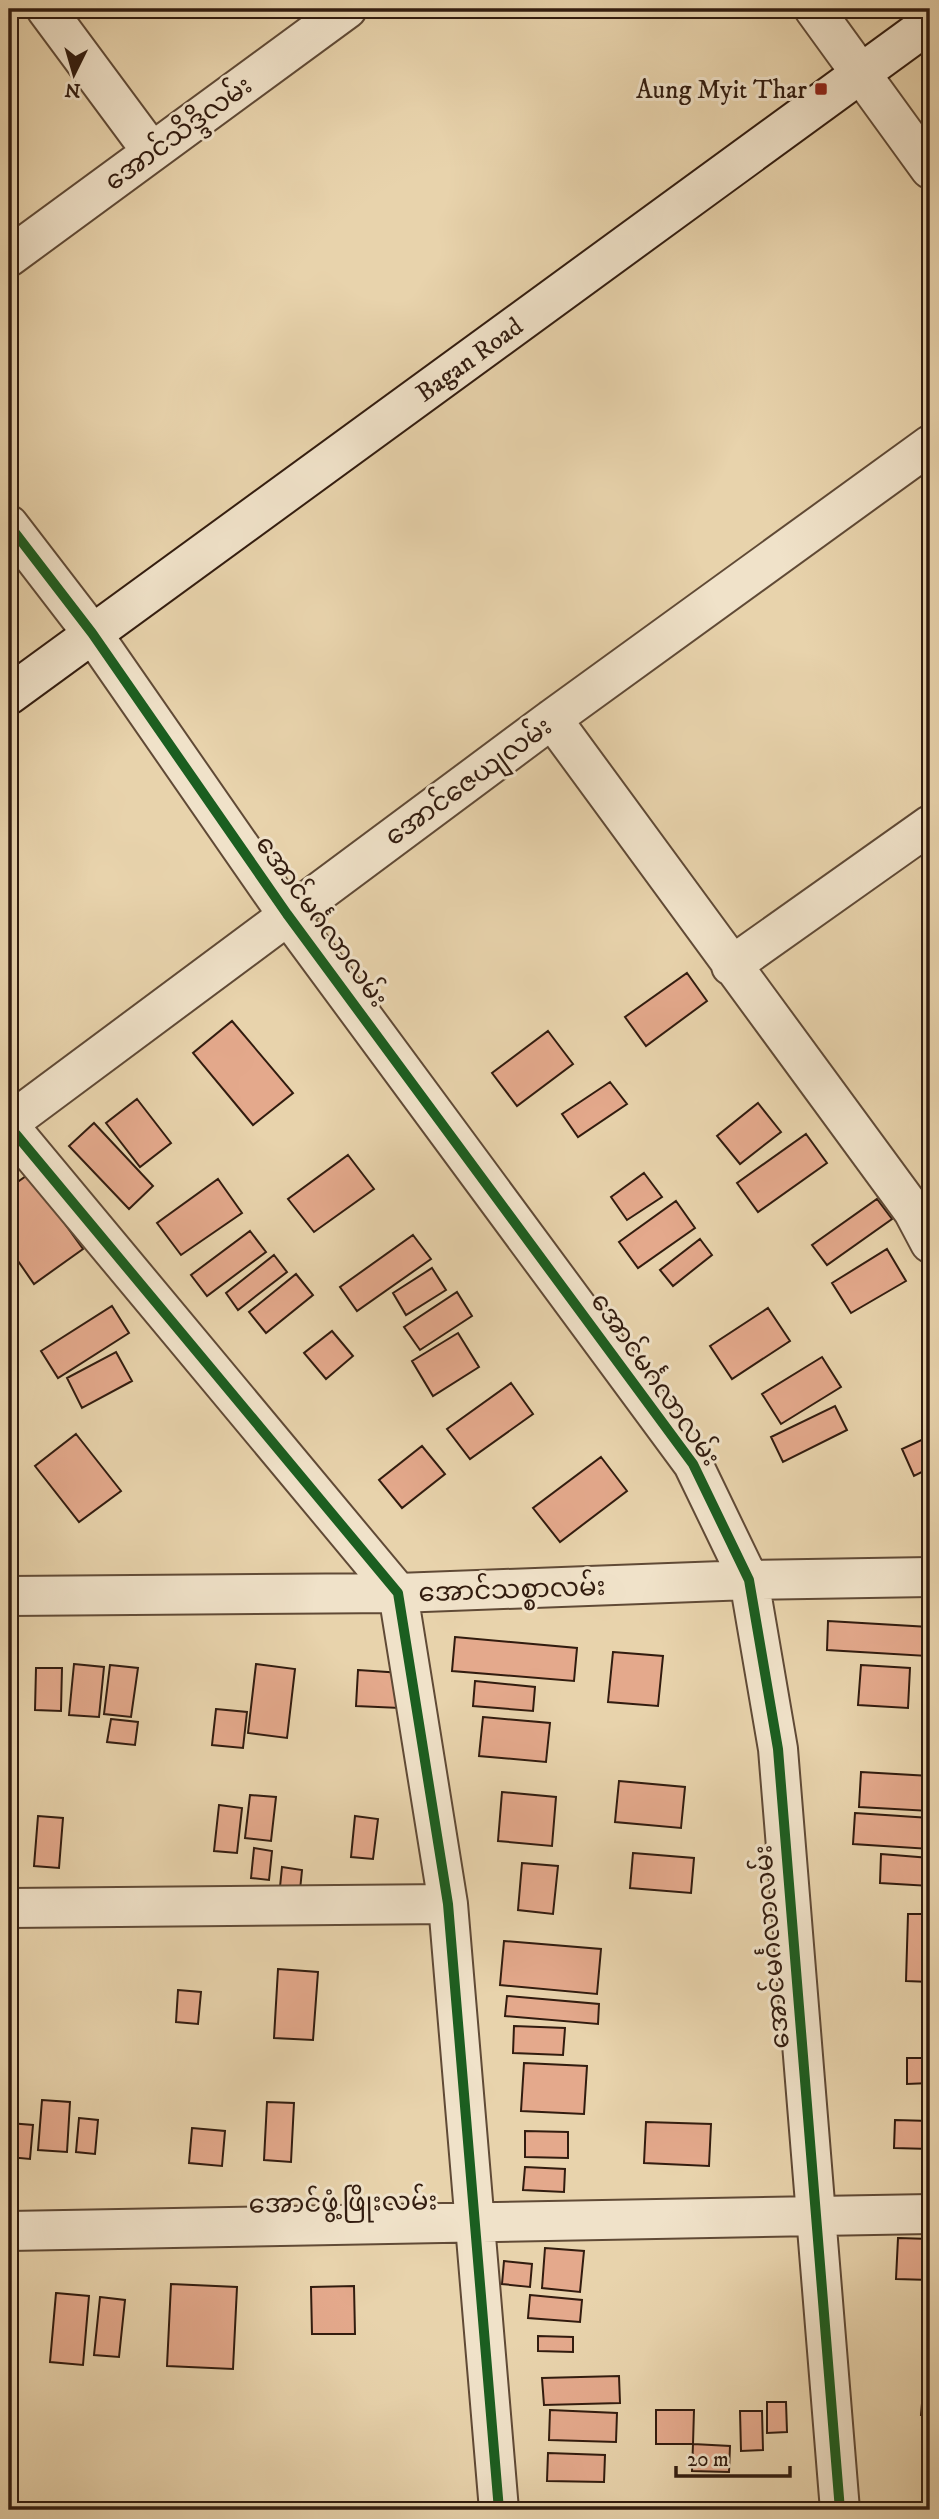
<svg xmlns="http://www.w3.org/2000/svg" width="939" height="2519" font-family="'IM FELL DW Pica','Noto Sans Myanmar',serif">
	<rect width="100%" height="100%" fill="#e8d3ac"/>
	<filter id="stains"><feTurbulence type="fractalNoise" baseFrequency=".00286" numOctaves="4"/><feColorMatrix values="0 0 0 0 .2 0 0 0 0 .09 0 0 0 0 .02 0 0 0 .5 -.17"/></filter>
	<radialGradient id="worn" r=".72"><stop offset=".6" stop-color="#630" stop-opacity="0"/><stop offset="1" stop-color="#630" stop-opacity=".3"/></radialGradient>
	<path fill="#e4a98c" stroke="#321c0f" stroke-width="2" d="M 687,973 L 707,1001 L 646,1046 L 625,1017 Z
		M 232,1021 L 293,1093 L 253,1125 L 193,1053 Z
		M 548,1031 L 573,1064 L 517,1106 L 492,1073 Z
		M 610,1082 L 627,1104 L 578,1137 L 562,1114 Z
		M 137,1099 L 171,1143 L 140,1167 L 106,1123 Z
		M 758,1103 L 781,1132 L 740,1164 L 717,1136 Z
		M 94,1123 L 153,1186 L 129,1209 L 69,1146 Z
		M 806,1134 L 827,1163 L 758,1212 L 737,1183 Z
		M 348,1155 L 374,1189 L 314,1232 L 288,1199 Z
		M 644,1173 L 662,1197 L 627,1220 L 611,1197 Z
		M 29,1174 L 83,1249 L 34,1284 L 9,1248 L 9,1188 Z
		M 218,1179 L 242,1213 L 181,1255 L 157,1223 Z
		M 877,1199 L 892,1219 L 827,1265 L 812,1245 Z
		M 676,1201 L 695,1228 L 638,1268 L 619,1242 Z
		M 250,1231 L 266,1252 L 207,1296 L 191,1275 Z
		M 413,1235 L 431,1259 L 357,1311 L 340,1287 Z
		M 700,1239 L 712,1255 L 673,1286 L 660,1270 Z
		M 887,1249 L 906,1281 L 851,1313 L 832,1283 Z
		M 274,1255 L 287,1272 L 238,1310 L 226,1293 Z
		M 432,1268 L 446,1290 L 406,1315 L 393,1293 Z
		M 296,1274 L 313,1295 L 266,1333 L 249,1312 Z
		M 457,1292 L 472,1316 L 420,1350 L 404,1327 Z
		M 112,1306 L 129,1333 L 58,1378 L 41,1351 Z
		M 768,1308 L 790,1341 L 732,1379 L 710,1346 Z
		M 332,1331 L 353,1356 L 326,1379 L 304,1353 Z
		M 458,1333 L 479,1367 L 433,1396 L 412,1361 Z
		M 116,1352 L 132,1381 L 82,1408 L 67,1378 Z
		M 822,1357 L 841,1387 L 781,1424 L 762,1394 Z
		M 511,1383 L 533,1414 L 470,1459 L 447,1429 Z
		M 835,1406 L 847,1430 L 783,1462 L 771,1437 Z
		M 76,1434 L 121,1491 L 79,1522 L 35,1466 Z
		M 930,1436 L 930,1468 L 914,1476 L 902,1449 Z
		M 422,1446 L 445,1474 L 402,1508 L 379,1480 Z
		M 601,1457 L 627,1491 L 560,1542 L 533,1508 Z
		M 9,1487 L 12,1487 L 16,1528 L 9,1529 Z
		M 828,1621 L 929,1627 L 927,1656 L 827,1650 Z
		M 455,1637 L 577,1648 L 574,1681 L 452,1671 Z
		M 613,1652 L 663,1656 L 658,1706 L 608,1702 Z
		M 74,1664 L 104,1667 L 99,1717 L 69,1715 Z
		M 256,1664 L 295,1669 L 287,1738 L 248,1733 Z
		M 110,1665 L 138,1668 L 131,1717 L 104,1714 Z
		M 861,1665 L 910,1668 L 908,1708 L 858,1705 Z
		M 36,1668 L 62,1668 L 61,1711 L 35,1710 Z
		M 358,1670 L 402,1673 L 400,1708 L 356,1706 Z
		M 475,1681 L 535,1687 L 533,1711 L 473,1706 Z
		M 216,1709 L 247,1712 L 243,1748 L 212,1745 Z
		M 483,1717 L 550,1723 L 546,1762 L 479,1756 Z
		M 111,1719 L 138,1722 L 135,1745 L 107,1742 Z
		M 861,1772 L 930,1776 L 930,1811 L 859,1807 Z
		M 619,1781 L 685,1787 L 681,1828 L 615,1822 Z
		M 502,1792 L 556,1797 L 552,1846 L 498,1841 Z
		M 250,1795 L 276,1797 L 271,1841 L 245,1838 Z
		M 219,1805 L 242,1808 L 237,1853 L 214,1851 Z
		M 855,1813 L 930,1818 L 930,1849 L 853,1844 Z
		M 38,1816 L 63,1818 L 59,1868 L 34,1866 Z
		M 355,1816 L 378,1819 L 373,1859 L 351,1857 Z
		M 254,1848 L 272,1851 L 269,1880 L 251,1878 Z
		M 633,1853 L 694,1858 L 691,1893 L 630,1888 Z
		M 881,1854 L 930,1858 L 930,1886 L 880,1883 Z
		M 522,1863 L 558,1866 L 553,1914 L 518,1910 Z
		M 282,1867 L 302,1870 L 300,1890 L 280,1887 Z
		M 908,1914 L 930,1914 L 930,1982 L 906,1981 Z
		M 504,1941 L 601,1949 L 597,1994 L 500,1985 Z
		M 278,1969 L 318,1972 L 313,2040 L 274,2038 Z
		M 178,1990 L 201,1992 L 198,2024 L 176,2022 Z
		M 507,1996 L 599,2004 L 598,2024 L 505,2016 Z
		M 514,2026 L 565,2028 L 563,2055 L 513,2053 Z
		M 907,2058 L 930,2058 L 930,2083 L 907,2084 Z
		M 524,2063 L 587,2066 L 584,2114 L 521,2111 Z
		M 42,2100 L 70,2102 L 67,2152 L 38,2150 Z
		M 267,2102 L 294,2103 L 291,2162 L 264,2160 Z
		M 79,2118 L 98,2120 L 95,2154 L 76,2152 Z
		M 895,2120 L 930,2121 L 930,2149 L 894,2148 Z
		M 646,2122 L 711,2124 L 709,2166 L 644,2163 Z
		M 9,2123 L 33,2125 L 30,2159 L 9,2157 Z
		M 192,2128 L 225,2131 L 222,2166 L 189,2163 Z
		M 525,2131 L 568,2132 L 568,2158 L 525,2157 Z
		M 525,2167 L 565,2169 L 564,2192 L 523,2190 Z
		M 898,2238 L 930,2239 L 930,2280 L 896,2279 Z
		M 545,2248 L 584,2251 L 580,2292 L 542,2288 Z
		M 504,2261 L 532,2264 L 530,2287 L 502,2284 Z
		M 171,2284 L 237,2287 L 233,2369 L 167,2366 Z
		M 354,2286 L 355,2334 L 312,2334 L 311,2287 Z
		M 56,2293 L 89,2296 L 83,2365 L 50,2362 Z
		M 530,2295 L 582,2300 L 580,2322 L 528,2318 Z
		M 100,2297 L 125,2300 L 119,2357 L 94,2355 Z
		M 538,2336 L 573,2337 L 573,2352 L 538,2351 Z
		M 619,2376 L 620,2403 L 544,2405 L 542,2378 Z
		M 923,2392 L 930,2393 L 930,2415 L 921,2415 Z
		M 767,2402 L 786,2402 L 787,2432 L 767,2433 Z
		M 550,2410 L 617,2413 L 616,2442 L 549,2440 Z
		M 656,2410 L 694,2410 L 693,2444 L 656,2444 Z
		M 740,2411 L 762,2411 L 763,2450 L 741,2451 Z
		M 693,2444 L 730,2446 L 729,2472 L 692,2471 Z
		M 548,2453 L 605,2455 L 604,2482 L 547,2481 Z"/>
	<g fill="none" stroke-linecap="round" stroke-linejoin="round">
		<defs>
			<path id="street" d="M 46,9 L 152,152
				M 814,9 L 930,169
				M 9,257 L 347,9
				M 9,525 L 92,633 L 287,914 L 693,1464 L 749,1580 L 778,1749 L 840,2510
				M 552,719 L 913,1211 L 930,1243
				M 731,966 L 930,825
				M 9,1123 L 552,719 L 930,445
				M 9,1126 L 398,1593 L 448,1904 L 499,2510
				M 9,1596 L 398,1593 L 749,1580 L 930,1577
				M 9,1908 L 448,1904
				M 9,2231 L 930,2214"/>
			<path id="secondary" d="M 9,695 L 930,23"/>
		</defs>
		<use href="#street" stroke="#604a36" stroke-width="42"/>
		<use href="#secondary" stroke="#321c0f" stroke-width="42"/>
		<use href="#street" stroke="#f0e2c9" stroke-width="38"/>
		<use href="#secondary" stroke="#f0e2c9" stroke-width="38"/>
		<defs>
			<path id="cycleway" d="M 9,525 L 92,633 L 287,914 L 693,1464 L 749,1580 L 778,1749 L 840,2510
				M 9,1126 L 398,1593 L 448,1904 L 499,2510"/>
		</defs>
		<use href="#cycleway" stroke="#f0e2c9" stroke-width="15"/>
		<use href="#cycleway" stroke="#1b5e20" stroke-width="10"/>
	</g>
	<rect fill="#8f2418" stroke="#f0e2c9" stroke-width="2.5" x="814" y="82" width="14" height="14" rx="3.5"/>
	<g text-anchor="middle" stroke-width="6" stroke-linejoin="round" paint-order="stroke">
		<g font-size="26" fill="#321c0f" stroke="#f0e2c9" text-anchor="end">
			<text x="807" y="98">Aung Myit Thar</text>
		</g>
		<g font-size="26" fill="#321c0f" stroke="#f0e2c9">
			<text transform="translate(178 133) rotate(-36)" y="9">အောင်သိဒ္ဒိလမ်း</text>
			<text transform="translate(469 359) rotate(-36)" y="9">Bagan Road</text>
			<text transform="translate(468 781) rotate(-36)" y="9">အောင်ဇေယျလမ်း</text>
			<text transform="translate(322 921) rotate(54)" y="9">အောင်မင်္ဂလာလမ်း</text>
			<text transform="translate(656 1379) rotate(55)" y="9">အောင်မင်္ဂလာလမ်း</text>
			<text transform="translate(512 1589) rotate(-2)" y="9">အောင်သစ္စာလမ်း</text>
			<text transform="translate(771 1947) rotate(-95)" y="9">အောင်မင်္ဂလာလမ်း</text>
			<text transform="translate(343 2202) rotate(-1)" y="9">အောင်ဖွံ့ဖြိုးလမ်း</text>
		</g>
	</g>
	<rect width="939" height="2519" fill="none" stroke="#e8d3ac" stroke-width="35"/>
	<rect x="10" y="10" width="918" height="2498" fill="none" stroke="#321c0f" stroke-width="3.5"/>
	<rect x="18" y="18" width="904" height="2484" fill="none" stroke="#321c0f" stroke-width="2"/>
	<g transform="translate(74 74) rotate(185)" stroke="#f0e2c9" stroke-width="5" paint-order="stroke">
	<path d="M0-5L12 26L0 18L-12 26Z" fill="#321c0f"/>
	<text y="-10" font-size="19" font-weight="bold" text-anchor="middle" fill="#321c0f">N</text>
	</g>
	<path d="M676 2466v10h114v-10" fill="none" stroke="#321c0f" stroke-width="3.5"/>
	<text x="687" y="2466" font-size="21" fill="#321c0f" stroke="#f0e2c9" stroke-width="5" paint-order="stroke">20 m</text>
	<rect width="100%" height="100%" filter="url(#stains)"/>
	<rect width="100%" height="100%" fill="url(#worn)"/>
</svg>
